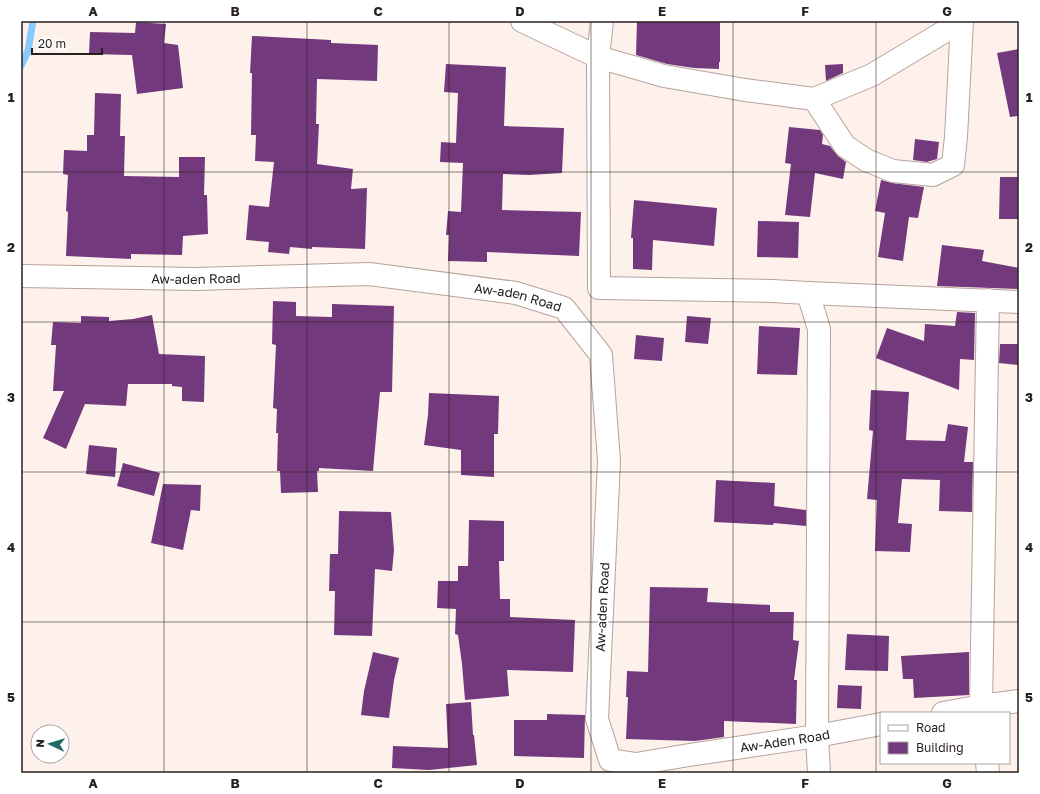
<svg xmlns="http://www.w3.org/2000/svg" width="1040" height="794" font-family="'Golos Text',sans-serif">
	<rect width="100%" height="100%" fill="#fef1ec"/>
	<g fill="none" stroke-linecap="round" stroke-linejoin="round">
		<path stroke="#87cbfe" stroke-width="7" d="M 21,66 L 28,51 L 33,21"/>
	</g>
	<path fill="#73397d" d="M 637,21 L 720,21 L 720,62 L 719,62 L 719,69 L 694,68 L 667,64 L 636,55 Z
		M 136,22 L 166,24 L 164,43 L 178,45 L 183,88 L 137,94 L 132,55 L 89,54 L 90,32 L 135,33 Z
		M 252,36 L 331,40 L 331,43 L 378,45 L 377,81 L 317,79 L 316,124 L 319,124 L 317,164 L 353,169 L 351,189 L 367,188 L 365,249 L 312,247 L 312,249 L 290,247 L 289,254 L 268,252 L 269,242 L 246,240 L 249,205 L 269,207 L 274,162 L 255,161 L 256,135 L 251,135 L 252,73 L 250,73 Z
		M 1019,49 L 1019,116 L 1010,117 L 997,53 Z
		M 446,64 L 506,67 L 504,126 L 564,128 L 562,173 L 529,175 L 503,174 L 502,210 L 581,212 L 579,256 L 487,252 L 487,262 L 448,261 L 449,235 L 446,235 L 448,211 L 461,212 L 463,163 L 440,162 L 441,142 L 456,143 L 458,93 L 444,92 Z
		M 843,64 L 843,73 L 826,81 L 825,65 Z
		M 95,93 L 121,94 L 120,136 L 125,136 L 124,176 L 179,177 L 179,157 L 205,157 L 204,195 L 207,195 L 208,234 L 183,236 L 182,255 L 131,254 L 131,259 L 66,256 L 68,212 L 66,211 L 68,175 L 63,174 L 64,150 L 87,151 L 87,135 L 94,135 Z
		M 789,127 L 820,130 L 823,135 L 822,144 L 830,146 L 838,156 L 846,162 L 843,179 L 815,173 L 810,217 L 785,215 L 791,164 L 785,163 Z
		M 915,139 L 939,142 L 937,159 L 927,162 L 913,160 Z
		M 1000,177 L 1019,177 L 1019,219 L 999,219 Z
		M 881,180 L 892,183 L 924,187 L 918,218 L 909,217 L 903,261 L 878,257 L 885,213 L 875,211 Z
		M 634,200 L 717,208 L 714,246 L 653,240 L 652,270 L 633,269 L 633,238 L 631,238 Z
		M 758,221 L 799,222 L 798,258 L 757,257 Z
		M 942,245 L 984,250 L 982,261 L 1019,268 L 1019,289 L 937,286 Z
		M 273,301 L 296,302 L 296,316 L 332,317 L 332,304 L 394,306 L 392,392 L 380,392 L 373,471 L 319,468 L 319,471 L 317,471 L 318,492 L 281,493 L 280,471 L 277,471 L 278,433 L 276,433 L 277,409 L 273,408 L 276,345 L 272,344 Z
		M 957,312 L 975,313 L 974,360 L 960,359 L 959,390 L 876,358 L 887,328 L 924,341 L 925,324 L 955,326 Z
		M 152,315 L 159,354 L 205,356 L 204,402 L 182,401 L 182,387 L 172,386 L 172,384 L 128,384 L 126,406 L 85,404 L 66,449 L 43,438 L 64,391 L 53,391 L 56,345 L 51,345 L 53,322 L 81,323 L 81,316 L 109,317 L 109,321 L 133,319 Z
		M 687,316 L 711,318 L 708,344 L 685,342 Z
		M 759,326 L 800,328 L 797,375 L 757,374 Z
		M 636,335 L 664,338 L 662,361 L 634,359 Z
		M 1000,344 L 1019,344 L 1019,365 L 999,363 Z
		M 871,390 L 909,392 L 906,440 L 945,441 L 948,424 L 968,427 L 964,462 L 973,462 L 972,512 L 939,511 L 940,480 L 902,479 L 898,523 L 912,524 L 910,552 L 875,551 L 877,500 L 867,499 L 873,431 L 869,430 Z
		M 429,393 L 499,396 L 498,434 L 494,434 L 494,477 L 461,475 L 461,450 L 424,445 L 428,415 Z
		M 89,445 L 117,448 L 115,477 L 86,474 Z
		M 123,463 L 160,473 L 154,496 L 117,486 Z
		M 716,480 L 775,483 L 774,506 L 806,510 L 806,526 L 774,523 L 773,525 L 714,522 Z
		M 163,484 L 201,485 L 200,511 L 191,510 L 183,550 L 151,543 Z
		M 339,511 L 391,512 L 394,550 L 392,571 L 375,569 L 372,636 L 334,635 L 335,591 L 329,591 L 330,554 L 338,554 Z
		M 469,520 L 504,521 L 504,561 L 499,561 L 500,599 L 510,599 L 510,617 L 575,620 L 573,672 L 507,670 L 509,696 L 465,700 L 462,664 L 458,635 L 455,634 L 456,609 L 437,608 L 438,581 L 458,581 L 458,566 L 468,566 Z
		M 650,587 L 708,588 L 707,602 L 770,605 L 770,612 L 794,612 L 793,640 L 799,641 L 794,680 L 797,680 L 796,724 L 724,721 L 724,737 L 695,741 L 626,739 L 628,697 L 626,697 L 627,671 L 648,672 Z
		M 847,634 L 889,636 L 888,671 L 845,670 Z
		M 373,652 L 399,658 L 394,680 L 389,718 L 361,715 L 364,691 Z
		M 969,652 L 969,695 L 914,698 L 913,679 L 903,679 L 901,656 Z
		M 838,685 L 862,686 L 861,709 L 837,708 Z
		M 471,702 L 473,735 L 474,735 L 477,765 L 429,770 L 392,768 L 393,746 L 448,748 L 446,704 Z
		M 547,714 L 585,715 L 584,758 L 514,756 L 514,720 L 547,720 Z"/>
	<g fill="none" stroke-linecap="round" stroke-linejoin="round">
		<defs>
			<g id="minor">
				<path d="M 522,21 L 598,57 L 664,76 L 745,90 L 814,99 L 872,75 L 962,21"/>
				<path d="M 602,21 L 598,57 L 599,288 L 772,291 L 808,293 L 819,329 L 817,736 L 819,773"/>
				<path d="M 814,99 L 845,146 L 866,160 L 893,171 L 933,175 L 953,165 L 956,137 L 962,21"/>
				<path id="s1" d="M 21,276 L 195,279 L 369,274 L 516,293 L 564,308 L 601,355 L 609,461 L 597,719 L 610,760 L 636,764 L 689,755 L 817,736 L 881,724"/>
				<path d="M 808,293 L 1019,302"/>
				<path d="M 943,713 L 981,706 L 1019,701"/>
				<path d="M 982,713 L 981,706 L 988,300"/>
				<path d="M 987,763 L 988,773"/>
			</g>
		</defs>
		<use href="#minor" stroke="#b7a39a" stroke-width="24"/>
		<use href="#minor" stroke="#fff" stroke-width="22"/>
	</g>
	<path fill="none" stroke="#27201c" stroke-width="1" stroke-opacity="0.55" d="M 164,21 L 164,773M 307,21 L 307,773M 449,21 L 449,773M 591,21 L 591,773M 733,21 L 733,773M 876,21 L 876,773M 21,172 L 1019,172M 21,322 L 1019,322M 21,472 L 1019,472M 21,622 L 1019,622"/>
	<g text-anchor="middle" stroke-width="4" stroke-linejoin="round" paint-order="stroke">
		<g font-size="13" fill="#27201c" stroke="#fff">
			<text dy="5" stroke="none"><textPath href="#s1" startOffset="175">Aw-aden Road</textPath></text>
			<text dy="5" stroke="none"><textPath href="#s1" startOffset="499">Aw-aden Road</textPath></text>
			<text transform="translate(602 607) rotate(-87)" y="5">Aw-aden Road</text>
			<text dy="5" stroke="none"><textPath href="#s1" startOffset="1191">Aw-Aden Road</textPath></text>
		</g>
	</g>
	<rect width="1040" height="794" fill="none" stroke="#ffffff" stroke-width="44"/>
	<rect x="880" y="712" width="130" height="52" fill="#ffffff" stroke="#a9a6a4"/>
	<rect x="888" y="725" width="20" height="6" fill="#ffffff" stroke="#a9a6a4"/>
	<text x="916" y="732" font-size="12" fill="#27201c">Road</text>
	<rect x="888" y="742" width="20" height="12" fill="#73397d" stroke="#a9a6a4"/>
	<text x="916" y="752" font-size="12" fill="#27201c">Building</text>
	<g transform="translate(50 744) rotate(274)"><circle r="19" fill="#ffffff" stroke="#a9a6a4"/>
	<path d="M0-3L7 15L0 10L-7 15Z" fill="#206b67"/>
	<text y="-6" font-size="11" font-weight="bold" text-anchor="middle" fill="#27201c">N</text>
	</g>
	<path d="M32 48v6h70v-6" fill="none" stroke="#27201c" stroke-width="2"/>
	<text x="38" y="48" font-size="12" fill="#27201c" stroke="#ffffff" stroke-width="3" paint-order="stroke">20 m</text>
	<rect x="22" y="22" width="996" height="750" fill="none" stroke="#27201c" stroke-width="1.5"/>
	<g font-size="13" text-anchor="middle" font-weight="bold" fill="#27201c">
		<text x="93" y="16">A</text>
		<text x="235" y="16">B</text>
		<text x="378" y="16">C</text>
		<text x="520" y="16">D</text>
		<text x="662" y="16">E</text>
		<text x="805" y="16">F</text>
		<text x="947" y="16">G</text>
		<text x="11" y="102">1</text>
		<text x="1029" y="102">1</text>
		<text x="11" y="252">2</text>
		<text x="1029" y="252">2</text>
		<text x="11" y="402">3</text>
		<text x="1029" y="402">3</text>
		<text x="11" y="552">4</text>
		<text x="1029" y="552">4</text>
		<text x="11" y="702">5</text>
		<text x="1029" y="702">5</text>
		<text x="93" y="788">A</text>
		<text x="235" y="788">B</text>
		<text x="378" y="788">C</text>
		<text x="520" y="788">D</text>
		<text x="662" y="788">E</text>
		<text x="805" y="788">F</text>
		<text x="947" y="788">G</text>
	</g>
</svg>
